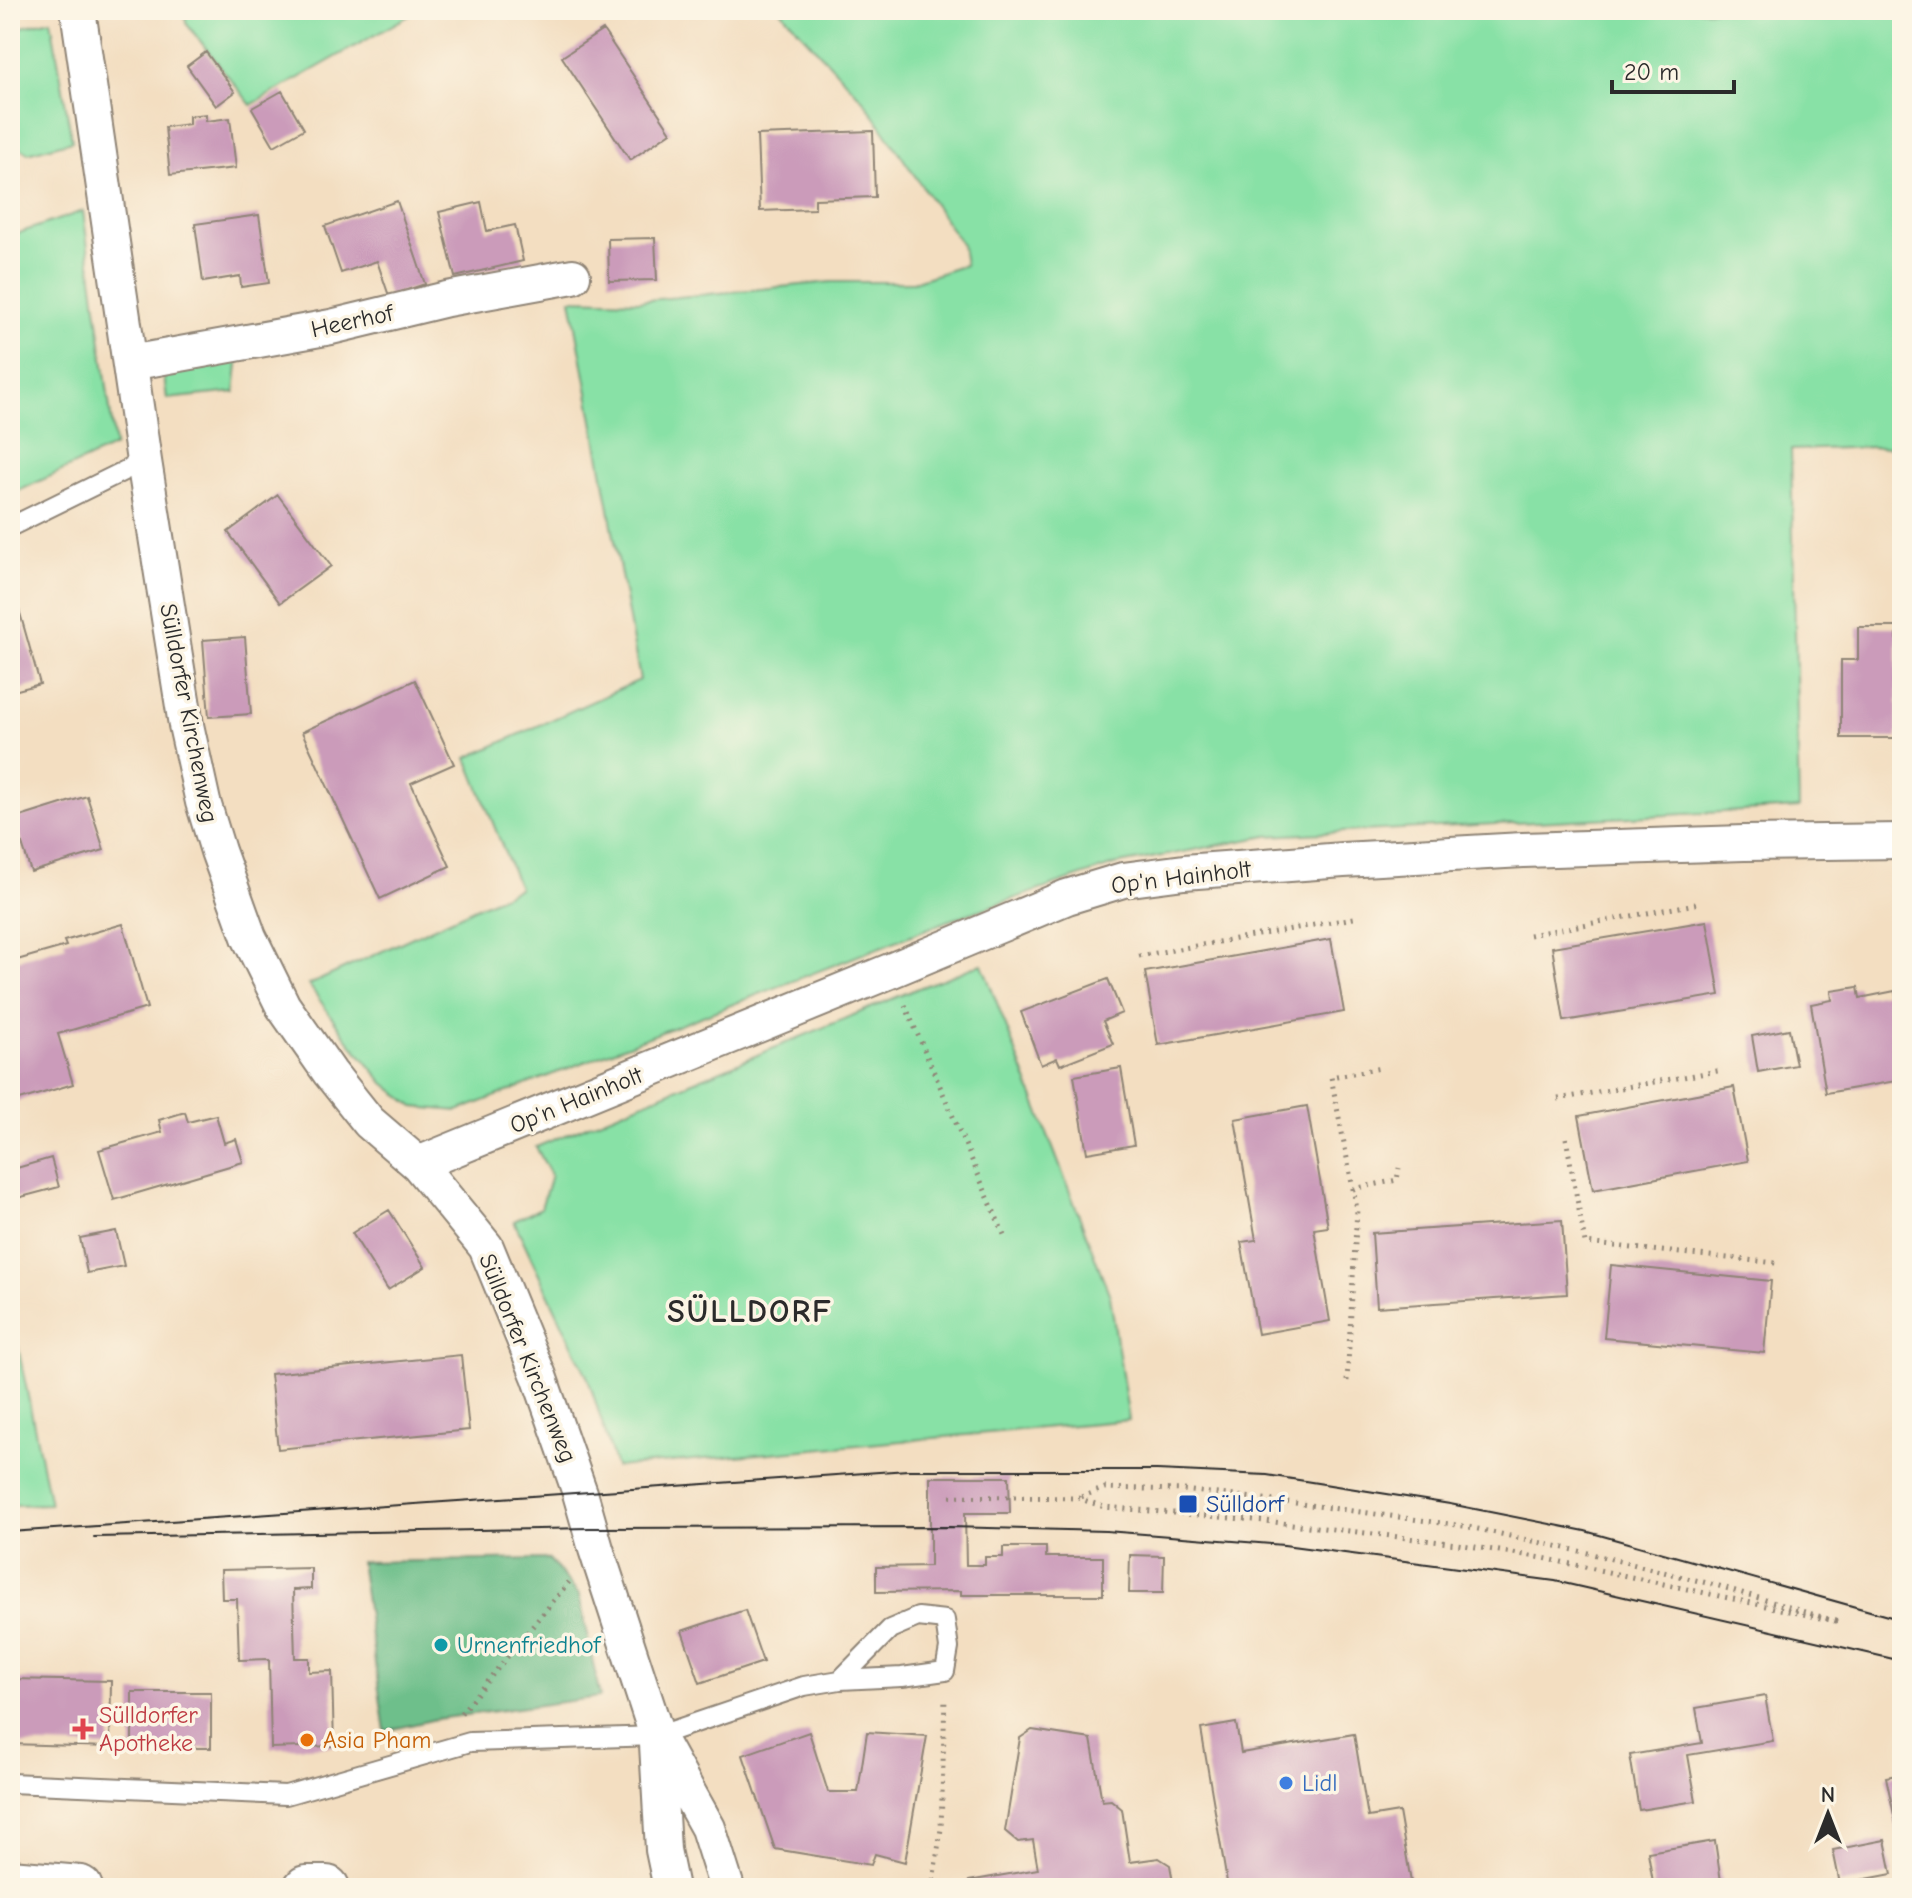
<svg xmlns="http://www.w3.org/2000/svg" width="1912" height="1898" font-family="'Comic Neue',sans-serif">
	<rect width="100%" height="100%" fill="#fcf5e5"/>
	<filter id="ink" filterUnits="userSpaceOnUse"><feTurbulence type="fractalNoise" baseFrequency=".0125" numOctaves="2"/><feDisplacementMap in="SourceGraphic" scale="16" xChannelSelector="R" yChannelSelector="G"/><feConvolveMatrix kernelMatrix="1 2 1 2 8 2 1 2 1" color-interpolation-filters="sRGB"/></filter>
	<filter id="wash" filterUnits="userSpaceOnUse"><feTurbulence type="fractalNoise" baseFrequency=".006" numOctaves="4" result="noise"/><feDisplacementMap in="SourceGraphic" scale="32" xChannelSelector="R" yChannelSelector="G"/><feGaussianBlur stdDeviation="1.8" result="paint"/><feColorMatrix in="noise" values="0 0 0 0 0 0 0 0 0 0 0 0 0 0 0 0 0 1.4 0 .05"/><feComposite in="paint" operator="in"/></filter>
	<g filter="url(#wash)">
		<rect width="100%" height="100%" fill="#f3dec1"/>
		<path fill="#88e1a6" stroke="#5a8668" stroke-width="2" d="M 185,10 L 419,10 L 251,105 L 186,23 Z
			M 780,10 L 1902,10 L 1902,446 L 1791,450 L 1799,808 L 1267,836 L 1114,865 L 950,920 L 458,1111 L 414,1107 L 384,1083 L 348,1040 L 309,985 L 519,888 L 467,758 L 640,680 L 571,299 L 638,301 L 831,282 L 913,282 L 965,265 L 962,245 L 864,101 Z
			M 51,20 L 72,141 L 28,153 L 10,141 L 10,30 Z
			M 83,211 L 115,446 L 10,495 L 10,236 Z
			M 239,355 L 235,392 L 167,399 L 163,369 Z
			M 982,964 L 1110,1296 L 1129,1420 L 616,1467 L 588,1378 L 514,1221 L 541,1208 L 551,1175 L 536,1147 L 916,989 Z
			M 10,1308 L 50,1504 L 10,1505 Z"/>
		<path fill="#6ebf8b" stroke="#4c755b" stroke-width="2" d="M 549,1559 L 579,1595 L 600,1697 L 436,1719 L 385,1731 L 360,1562 Z"/>
		<g id="blocks">
			<path fill="#cb9bba" d="M 603,30 L 671,132 L 630,160 L 562,57 Z
				M 206,52 L 235,92 L 216,106 L 187,66 Z
				M 282,91 L 304,129 L 274,146 L 252,108 Z
				M 206,114 L 206,121 L 230,118 L 236,168 L 170,175 L 165,127 L 189,124 L 189,116 Z
				M 873,131 L 875,197 L 815,199 L 815,209 L 760,211 L 757,135 Z
				M 397,201 L 425,284 L 389,296 L 377,261 L 341,273 L 325,226 Z
				M 481,202 L 487,231 L 515,225 L 523,261 L 455,277 L 439,212 Z
				M 259,215 L 269,283 L 241,287 L 240,276 L 203,282 L 195,224 Z
				M 655,238 L 657,280 L 609,281 L 608,239 Z
				M 278,495 L 331,566 L 280,603 L 228,532 Z
				M 16,599 L 40,684 L 10,692 L 10,601 Z
				M 1858,627 L 1897,627 L 1897,738 L 1841,738 L 1841,660 L 1858,660 Z
				M 245,637 L 251,714 L 209,717 L 203,640 Z
				M 415,680 L 454,764 L 411,783 L 450,866 L 380,899 L 302,732 Z
				M 87,796 L 104,850 L 31,872 L 14,819 Z
				M 1707,921 L 1720,995 L 1564,1021 L 1552,947 Z
				M 123,924 L 147,1008 L 58,1034 L 73,1084 L 10,1103 L 10,962 L 66,946 L 64,941 Z
				M 1331,939 L 1344,1012 L 1158,1045 L 1145,972 Z
				M 1108,979 L 1122,1013 L 1103,1021 L 1113,1044 L 1060,1065 L 1057,1058 L 1041,1065 L 1021,1012 Z
				M 1858,987 L 1860,998 L 1895,991 L 1902,1029 L 1902,1080 L 1826,1093 L 1811,1004 L 1832,1000 L 1831,991 Z
				M 1789,1029 L 1796,1065 L 1758,1072 L 1752,1036 Z
				M 1121,1068 L 1134,1145 L 1087,1153 L 1074,1076 Z
				M 1734,1087 L 1748,1161 L 1593,1190 L 1579,1116 Z
				M 1307,1106 L 1328,1227 L 1314,1229 L 1330,1321 L 1258,1334 L 1241,1242 L 1256,1240 L 1235,1119 Z
				M 185,1112 L 188,1122 L 216,1115 L 224,1143 L 236,1139 L 243,1162 L 114,1200 L 99,1150 L 162,1132 L 159,1120 Z
				M 51,1158 L 59,1187 L 10,1200 L 10,1170 Z
				M 389,1210 L 425,1267 L 388,1290 L 352,1233 Z
				M 1562,1220 L 1567,1294 L 1377,1307 L 1372,1233 Z
				M 116,1231 L 124,1266 L 87,1273 L 80,1238 Z
				M 1611,1265 L 1771,1281 L 1764,1353 L 1604,1338 Z
				M 461,1355 L 469,1430 L 278,1449 L 270,1374 Z
				M 930,1477 L 1009,1477 L 1010,1513 L 965,1513 L 966,1565 L 985,1565 L 985,1557 L 1003,1557 L 1003,1547 L 1046,1547 L 1046,1557 L 1103,1557 L 1103,1595 L 961,1595 L 961,1591 L 876,1592 L 876,1567 L 930,1566 Z
				M 1130,1555 L 1164,1556 L 1163,1593 L 1129,1593 Z
				M 311,1568 L 311,1589 L 293,1590 L 295,1658 L 309,1658 L 309,1672 L 332,1671 L 334,1746 L 271,1748 L 269,1659 L 239,1660 L 237,1599 L 222,1599 L 221,1570 Z
				M 745,1610 L 763,1662 L 700,1683 L 682,1631 Z
				M 10,1679 L 111,1681 L 110,1747 L 10,1744 Z
				M 132,1692 L 211,1692 L 211,1748 L 132,1748 Z
				M 1765,1696 L 1773,1741 L 1688,1755 L 1696,1801 L 1639,1810 L 1630,1755 L 1702,1743 L 1696,1708 Z
				M 1236,1723 L 1241,1753 L 1354,1734 L 1368,1817 L 1399,1812 L 1412,1888 L 1228,1888 L 1201,1729 Z
				M 1032,1730 L 1091,1739 L 1102,1801 L 1111,1800 L 1122,1809 L 1130,1862 L 1159,1858 L 1170,1865 L 1174,1888 L 965,1888 L 969,1881 L 1038,1869 L 1033,1840 L 1018,1842 L 1005,1831 L 1020,1738 Z
				M 809,1732 L 828,1792 L 858,1792 L 867,1732 L 927,1736 L 905,1862 L 875,1854 L 871,1865 L 775,1849 L 743,1755 Z
				M 1902,1774 L 1902,1848 L 1901,1848 L 1886,1777 Z
				M 1885,1840 L 1892,1874 L 1840,1884 L 1833,1850 Z
				M 1715,1841 L 1722,1888 L 1654,1888 L 1648,1852 Z"/>
		</g>
	</g>
	<g filter="url(#ink)">
		<use href="#blocks" fill-opacity="0" stroke="#8f8476" stroke-width="2"/>
		<g fill="none" stroke-linecap="round" stroke-linejoin="round">
			<defs>
				<path id="lane" d="M 10,527 L 144,461
					M 10,1783 L 286,1795 L 470,1742 L 657,1736 L 804,1686 L 840,1680 L 902,1677 L 945,1671 L 949,1648 L 945,1620 L 918,1617 L 890,1629 L 840,1680"/>
				<path id="street" d="M 78,10 L 144,461 L 186,725 L 203,802 L 218,851 L 249,937 L 283,1006 L 330,1073 L 369,1122 L 418,1164 L 486,1247 L 539,1376 L 580,1493 L 596,1549 L 657,1736 L 708,1828 L 727,1888
					M 130,363 L 331,327 L 447,299 L 573,276
					M 418,1164 L 890,971 L 1067,897 L 1123,880 L 1184,872 L 1343,860 L 1523,850 L 1744,843 L 1902,841
					M 657,1744 L 663,1850 L 671,1888"/>
				<path id="primary" d="M 10,1882 L 80,1888
					M 306,1888 L 327,1888"/>
			</defs>
			<use href="#lane" stroke="#8f8476" stroke-width="22"/>
			<use href="#street" stroke="#8f8476" stroke-width="38"/>
			<use href="#primary" stroke="#8f8476" stroke-width="48"/>
			<path stroke="#8f8476" stroke-width="5" stroke-dasharray="2 6" stroke-linecap="butt" d="M 1529,935 L 1701,903
				M 1139,956 L 1354,918
				M 905,1005 L 1005,1237
				M 1558,1099 L 1723,1070
				M 1566,1138 L 1585,1243 L 1776,1263
				M 1353,1189 L 1397,1180 L 1399,1168
				M 1347,1381 L 1357,1209 L 1331,1077 L 1381,1068
				M 950,1496 L 1078,1498 L 1104,1507 L 1266,1521 L 1457,1544 L 1543,1558 L 1835,1621 L 1719,1586 L 1588,1553 L 1464,1526 L 1272,1500 L 1183,1490 L 1105,1488 L 1078,1498
				M 461,1713 L 569,1582
				M 932,1888 L 941,1829 L 945,1698"/>
			<use href="#lane" stroke="#fff" stroke-width="18"/>
			<use href="#street" stroke="#fff" stroke-width="34"/>
			<use href="#primary" stroke="#fff" stroke-width="44"/>
			<path stroke="#2b2b2b" stroke-width="2" d="M 10,1532 L 908,1470 L 1157,1470 L 1267,1475 L 1450,1504 L 1585,1531 L 1902,1620
				M 94,1537 L 590,1528 L 950,1527 L 1106,1531 L 1284,1545 L 1555,1581 L 1902,1661"/>
		</g>
	</g>
	<rect fill="#1a4fb4" stroke="#fcf5e5" stroke-width="3" x="1178" y="1494" width="20" height="20" rx="4"/>
	<circle fill="#0f9aa8" stroke="#fcf5e5" stroke-width="3" cx="441" cy="1645" r="8"/>
	<path fill="#e0444e" stroke="#fcf5e5" stroke-width="3" d="M79 1717h8v8h8v8h-8v8h-8v-8h-8v-8h8z"/>
	<circle fill="#e8710a" stroke="#fcf5e5" stroke-width="3" cx="307" cy="1740" r="8"/>
	<circle fill="#3f7fe0" stroke="#fcf5e5" stroke-width="3" cx="1286" cy="1783" r="8"/>
	<g text-anchor="middle" stroke-width="7" stroke-linejoin="round" paint-order="stroke">
		<g font-size="24" fill="#2b2b2b" stroke="#fcf5e5">
			<text transform="translate(352 321) rotate(-12)" y="8">Heerhof</text>
			<text transform="translate(189 713) rotate(79)" y="8">Sülldorfer Kirchenweg</text>
			<text transform="translate(1181 877) rotate(-7)" y="8">Op'n Hainholt</text>
			<text transform="translate(576 1100) rotate(-22)" y="8">Op'n Hainholt</text>
			<text transform="translate(528 1358) rotate(68)" y="8">Sülldorfer Kirchenweg</text>
		</g>
		<g font-size="24" fill="#164399" stroke="#fcf5e5" text-anchor="start">
			<text x="1206" y="1512">Sülldorf</text>
		</g>
		<g font-size="24" fill="#0d838f" stroke="#fcf5e5" text-anchor="start">
			<text x="457" y="1653">Urnenfriedhof</text>
		</g>
		<g font-size="24" fill="#be3a42" stroke="#fcf5e5" text-anchor="start">
			<text x="99" y="1723">Sülldorfer<tspan x="99" dy="28">Apotheke</tspan></text>
		</g>
		<g font-size="24" fill="#c56008" stroke="#fcf5e5" text-anchor="start">
			<text x="323" y="1748">Asia Pham</text>
		</g>
		<g font-size="24" fill="#366cbe" stroke="#fcf5e5" text-anchor="start">
			<text x="1302" y="1791">Lidl</text>
		</g>
		<g font-size="32" font-weight="bold" letter-spacing="2" fill="#2b2b2b" stroke="#fcf5e5">
			<text x="750" y="1322">SÜLLDORF</text>
		</g>
	</g>
	<rect width="1912" height="1898" fill="none" stroke="#fcf5e5" stroke-width="40"/>
	<g transform="translate(1828 1814)" stroke="#fcf5e5" stroke-width="6" paint-order="stroke">
	<path d="M0-6L14 30L0 20L-14 30Z" fill="#2b2b2b"/>
	<text y="-12" font-size="22" font-weight="bold" text-anchor="middle" fill="#2b2b2b">N</text>
	</g>
	<path d="M1612 80v12h122v-12" fill="none" stroke="#2b2b2b" stroke-width="4"/>
	<text x="1624" y="80" font-size="24" fill="#2b2b2b" stroke="#fcf5e5" stroke-width="6" paint-order="stroke">20 m</text>
</svg>
